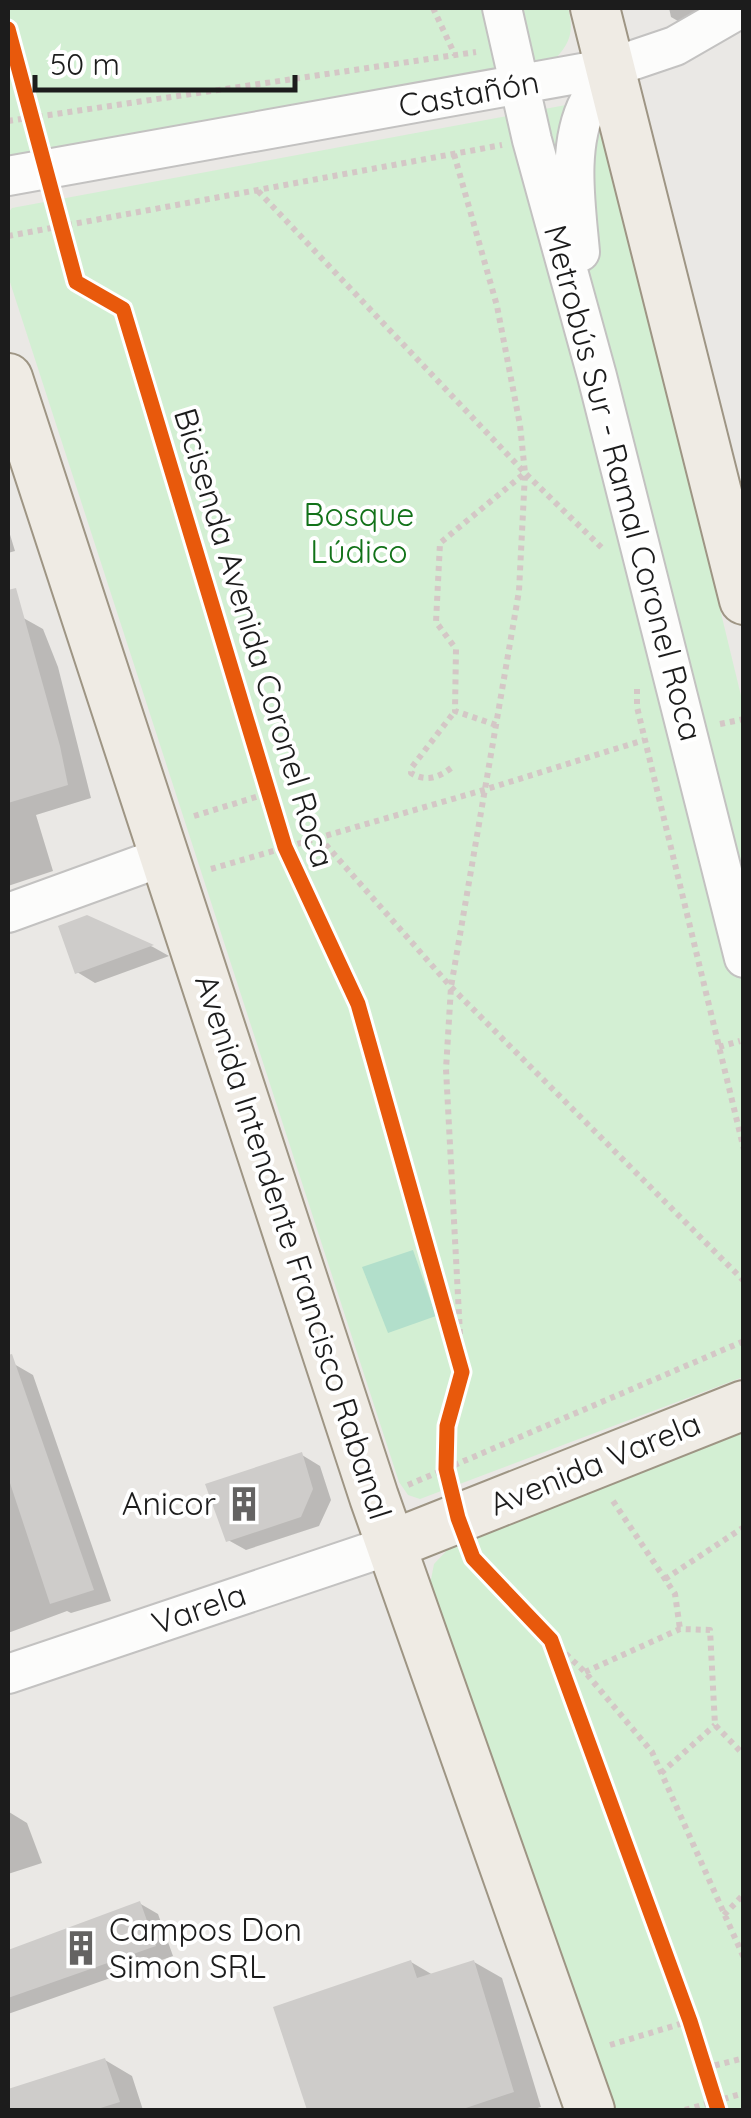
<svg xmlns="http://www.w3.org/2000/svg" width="751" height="2118" font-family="Quicksand,sans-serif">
	<rect width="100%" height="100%" fill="#eae8e5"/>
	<path fill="#d3efd3" d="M 8,8 L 568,8 C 575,34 569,46 550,64 L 8,159 Z
		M 566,105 L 590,117 L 607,142 L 743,704 L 743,1377 L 420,1499 L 408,1495 L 399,1482 L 8,276 L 8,213 L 12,208 Z
		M 743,1433 L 743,2110 L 611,2110 L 429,1590 L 434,1564 L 451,1546 Z"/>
	<path fill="#b2dfcb" d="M 413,1250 L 436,1316 L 388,1333 L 362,1267 Z"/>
	<path fill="#0003" d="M 669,8 L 740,8 L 697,32 L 671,17 Z
		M 8,528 L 15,551 L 8,553 Z
		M 8,607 L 11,617 L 18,615 L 43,629 L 58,667 L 91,798 L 36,815 L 53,871 L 8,886 Z
		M 87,918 L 153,947 L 169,956 L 95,983 L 77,972 Z
		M 14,1364 L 33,1375 L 111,1601 L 71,1613 L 67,1611 L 8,1633 L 8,1367 Z
		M 302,1455 L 320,1466 L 331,1500 L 319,1526 L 246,1550 L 228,1540 Z
		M 9,1812 L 27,1823 L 42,1863 L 8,1874 Z
		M 139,1903 L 158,1914 L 173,1956 L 8,2014 L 8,1952 Z
		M 411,1962 L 433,1975 L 474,1962 L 502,1978 L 541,2107 L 531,2110 L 310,2110 L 276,2008 Z
		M 105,2060 L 132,2076 L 143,2110 L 8,2110 L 8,2092 Z"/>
	<path fill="#ceccca" d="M 16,588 L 60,746 L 68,785 L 8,803 L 8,590 Z
		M 87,915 L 154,945 L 75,974 L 58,926 Z
		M 12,1354 L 94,1590 L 50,1604 L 8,1477 L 8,1355 Z
		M 302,1452 L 313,1489 L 301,1517 L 226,1542 L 205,1484 Z
		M 140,1901 L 156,1946 L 8,1998 L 8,1950 Z
		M 411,1960 L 417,1978 L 474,1960 L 514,2092 L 460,2110 L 307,2110 L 273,2007 Z
		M 105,2058 L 120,2102 L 94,2110 L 8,2110 L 8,2089 Z"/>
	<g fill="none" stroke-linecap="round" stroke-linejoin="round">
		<defs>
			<path id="minor" d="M 502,8 L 532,140 L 597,376 L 744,958
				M 8,176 L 610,68 L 675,46 L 741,8
				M 580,252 C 576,206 566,145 589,102 C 595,90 603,79 610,68
				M 8,913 L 165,856
				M 8,1674 L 391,1545"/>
			<path id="major" d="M 595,8 L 744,600
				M 8,378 L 374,1497 L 590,2110
				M 391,1545 L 744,1405"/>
		</defs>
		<use href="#minor" stroke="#c3c2c1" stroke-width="42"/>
		<use href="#major" stroke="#9e9584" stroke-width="52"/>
		<path stroke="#d4c7c6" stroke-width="6" stroke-dasharray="5 5" stroke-linecap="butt" d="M 433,8 L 455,55
			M 8,121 L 476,52
			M 454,154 L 497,306 L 520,425 L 525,473 L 519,591 L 451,987 L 446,1069 L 462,1372
			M 258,191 L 525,473 L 603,549
			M 8,236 L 502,145
			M 637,689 L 637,707 L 744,1150
			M 720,724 L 744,719
			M 496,725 L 455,711 L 456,649 L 436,622 L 440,543 L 525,473
			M 451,768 C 438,778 425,782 411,773 L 412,767 L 455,711
			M 194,816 L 269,793
			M 319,837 L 451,987 L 744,1281
			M 211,869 L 487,789 L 644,740
			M 719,1047 L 740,1041
			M 408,1485 L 744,1341
			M 613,1501 L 675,1594 L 680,1629
			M 665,1579 L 744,1527
			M 551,1640 L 585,1672 L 652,1752 L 744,1958
			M 585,1672 L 680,1629 L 710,1630 L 715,1725 L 744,1755
			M 661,1773 L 715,1725
			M 724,1915 L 744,1894
			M 610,2045 L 690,2021
			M 705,2068 L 744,2058
			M 685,2110 L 744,2093"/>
		<use href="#minor" stroke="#fcfcfb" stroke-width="38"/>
		<use href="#major" stroke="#efebe4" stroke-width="48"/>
		<defs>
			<path id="cycleway" d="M 8,29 L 76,282 L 123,309 L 285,847 L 358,1004 L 462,1372 L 447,1426 L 446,1469 L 458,1518 L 473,1558 L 551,1640 L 690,2021 L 718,2110"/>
		</defs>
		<use href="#cycleway" stroke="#fff" stroke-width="21"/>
		<use href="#cycleway" stroke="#e8590c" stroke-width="15"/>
	</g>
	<defs>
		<symbol id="building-bare" viewBox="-9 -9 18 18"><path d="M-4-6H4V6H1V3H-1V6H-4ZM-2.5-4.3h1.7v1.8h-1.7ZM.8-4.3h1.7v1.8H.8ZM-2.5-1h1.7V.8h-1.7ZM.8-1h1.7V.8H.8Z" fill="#646362" stroke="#fff" stroke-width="2.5" paint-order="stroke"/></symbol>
	</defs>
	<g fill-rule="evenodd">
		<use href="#building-bare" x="219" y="1479" width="50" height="50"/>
		<use href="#building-bare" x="56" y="1923" width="50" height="50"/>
	</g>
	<g text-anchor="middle" stroke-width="8" stroke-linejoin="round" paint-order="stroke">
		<g font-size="32" fill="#1c1c1c" stroke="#fff">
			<text transform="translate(469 94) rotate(-10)" y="11">Castañón</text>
			<text transform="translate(623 483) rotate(75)" y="11">Metrobús Sur - Ramal Coronel Roca</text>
			<text transform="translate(254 638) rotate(73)" y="11">Bicisenda Avenida Coronel Roca</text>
			<text transform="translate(293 1247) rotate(72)" y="11">Avenida Intendente Francisco Rabanal</text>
			<text transform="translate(595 1464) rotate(-22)" y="11">Avenida Varela</text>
			<text transform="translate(199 1609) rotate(-19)" y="11">Varela</text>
		</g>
		<g font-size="32" fill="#127219" stroke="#fff">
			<text x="359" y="526">Bosque<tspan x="359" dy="37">Lúdico</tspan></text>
		</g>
		<g font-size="32" fill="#1c1c1c" stroke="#fff" text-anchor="end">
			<text x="216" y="1515">Anicor</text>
			<text x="109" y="1941" text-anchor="start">Campos Don<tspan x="109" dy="37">Simon SRL</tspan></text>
		</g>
	</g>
	<rect width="751" height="2118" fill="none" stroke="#1c1c1c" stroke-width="20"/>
	<path d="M35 75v15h260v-15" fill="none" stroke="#1c1c1c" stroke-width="5"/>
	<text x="50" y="75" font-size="30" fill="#1c1c1c" stroke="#ffffff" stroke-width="8" paint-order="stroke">50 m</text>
</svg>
